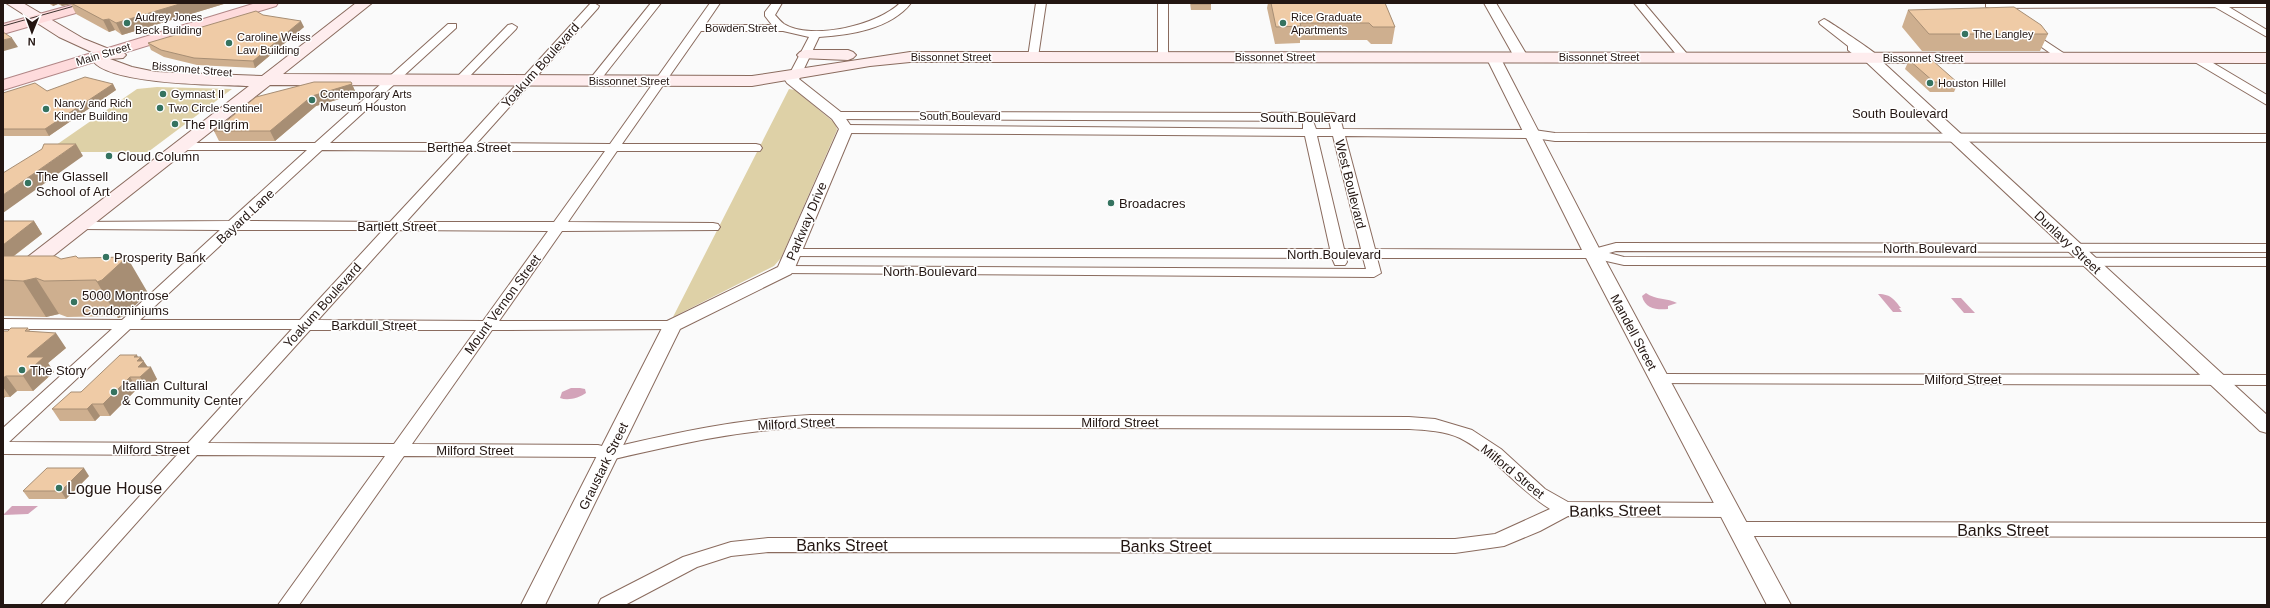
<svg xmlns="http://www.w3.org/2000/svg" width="2270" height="608" font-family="Arial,sans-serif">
	<rect width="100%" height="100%" fill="#fafafa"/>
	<path fill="#ded1a7" d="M 157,87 L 232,89 L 148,152 L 46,152 L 137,89 Z
		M 789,89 L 795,90 L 836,124 L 837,130 L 781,258 L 774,266 L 673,317 Z"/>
	<path fill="#d3a3b9" d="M 1646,293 C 1655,300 1668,298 1677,303 L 1668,306 L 1668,309 C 1657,310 1645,309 1642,296 Z
		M 1878,294 C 1892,294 1895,301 1901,308 L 1899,308 L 1902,312 L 1893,312 Z
		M 1951,298 L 1961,298 L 1975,313 L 1964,313 Z
		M 580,388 L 585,389 L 586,393 C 579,398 568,401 560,398 L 562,392 L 571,388 Z
		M 12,506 L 38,506 L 28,514 L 3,515 Z"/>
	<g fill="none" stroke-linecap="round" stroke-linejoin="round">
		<defs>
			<path id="minor" d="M 594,3 L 599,6 L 598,8 L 477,143 L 610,144 L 710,3 L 720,3 L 705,25 L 772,25 L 765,16 L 765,12 L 772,3 L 782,3 L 775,15 C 778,18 781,22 784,24 C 812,41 878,25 900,3 L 911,3 C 891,29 850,35 819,37 L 801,75 L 795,78 L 789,75 L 809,37 L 783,31 L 701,31 L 622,144 L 756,144 L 760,145 L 762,148 L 760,151 L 617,151 L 568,222 L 713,223 L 718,224 L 720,227 L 718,230 L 562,231 L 499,321 L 672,321 L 677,323 L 680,326 L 677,329 L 492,330 L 412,444 L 598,445 L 610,448 C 679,432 739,419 810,415 L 1409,417 L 1435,419 L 1472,430 L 1501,449 L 1545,489 L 1568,502 L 1729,503 L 1736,505 L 1738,510 L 1736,515 L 1729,517 L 1568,516 L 1540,531 L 1504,546 L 1455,553 L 768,552 L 731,556 L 697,567 L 625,605 L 598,605 L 601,599 L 683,557 L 731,542 L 768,538 L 1455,539 L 1495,534 L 1550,509 C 1517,489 1495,456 1460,438 C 1445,431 1426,430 1409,429 L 810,427 C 739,430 679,444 610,460 L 598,457 L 404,456 L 299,605 L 278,605 L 385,456 L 197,455 L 63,605 L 41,605 L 177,455 L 3,454 L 3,428 L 112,329 L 3,329 L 3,319 L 122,320 L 220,230 L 81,229 L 74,225 L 76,222 L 229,221 L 307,150 L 182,150 L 176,146 L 178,143 L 315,143 L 448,24 L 456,24 L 456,28 L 330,143 L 463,143 L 590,4 ZM 322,150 L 456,151 L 390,222 L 245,221 ZM 470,151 L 605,151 L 554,222 L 406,222 ZM 237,230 L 383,230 L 300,320 L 140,320 ZM 399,230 L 548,231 L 483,321 L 318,320 ZM 130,329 L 292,329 L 188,443 L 9,442 ZM 310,330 L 476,330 L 394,444 L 208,443 Z
				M 651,3 L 661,3 L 598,83 L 590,83 L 588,81 L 590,79 Z
				M 1036,3 L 1046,3 L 1038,57 L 1033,60 L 1028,57 Z
				M 1158,3 L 1168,3 L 1168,57 L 1163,60 L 1158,57 Z
				M 1634,3 L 1644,3 L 1688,55 L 1689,57 L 1688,59 L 1680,59 Z
				M 1986,3 L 2267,3 L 2267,7 L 2229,7 L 2267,30 L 2267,37 L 2215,7 L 1990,8 L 1986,7 Z
				M 1824,19 C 1827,20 1875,52 1877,55 C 1869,66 1856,57 1848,50 L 1848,46 L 1820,24 L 1819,22 Z
				M 512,24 L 517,27 L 516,29 L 463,83 L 455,83 L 453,81 L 455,79 L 508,25 Z
				M 2027,29 L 2068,56 L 2069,58 L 2068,60 L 2060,60 L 2023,34 L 2022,32 Z
				M 837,112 L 1334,113 L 1340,117 L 1343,129 L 1534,130 L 1555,133 L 2267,134 L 2267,142 L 1555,141 L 1534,138 L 1345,136 L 1375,249 L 1590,250 L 1616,243 L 2267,244 L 2267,252 L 1616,251 L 1609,253 L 1624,257 L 2267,258 L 2267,266 L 1624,265 L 1593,258 L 1377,258 L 1381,273 L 1374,277 L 780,273 L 778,270 L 780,267 L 785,266 L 1366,269 L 1363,258 L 1346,258 L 1347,262 L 1345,265 L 1335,265 L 1332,258 L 787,256 L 785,253 L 792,249 L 1330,249 L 1305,136 L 846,133 L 840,129 L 846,125 L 1303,129 L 1303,121 L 833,119 L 831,116 L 833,113 ZM 1313,121 L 1329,121 L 1331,129 L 1316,129 ZM 1317,136 L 1333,136 L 1361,249 L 1344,249 Z
				M 1659,374 L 2267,375 L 2267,385 L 1653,383 L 1651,379 L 1653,375 Z
				M 1740,522 L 2267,523 L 2267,537 L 1740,536 L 1733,534 L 1731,529 L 1733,524 Z"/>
			<path id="tertiary" d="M 1484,3 L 1496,3 L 1528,57 L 1526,60 L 1516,60 Z
				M 1493,53 L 1500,57 L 1602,254 L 1791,605 L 1767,605 L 1584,254 L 1486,57 Z
				M 1869,53 L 1874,54 L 2267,415 L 2267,433 L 2260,431 L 1864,60 L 1862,57 L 1864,54 Z
				M 2198,54 L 2267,95 L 2267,105 L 2193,61 L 2191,58 L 2193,55 Z
				M 795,71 L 802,75 L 799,79 L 842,113 L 853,129 L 794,270 L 791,274 L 680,329 L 545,605 L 521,605 L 663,326 L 665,322 L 778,267 L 839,129 L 832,119 L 787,83 L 785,80 L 790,72 Z"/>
			<path id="secondary" d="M 6,3 L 23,3 L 84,39 L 109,49 L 123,52 L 126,55 L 123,58 L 110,59 L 132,67 L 156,72 L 262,76 L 356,3 L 372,3 L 283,74 L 752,76 L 910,52 L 2267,53 L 2267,63 L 910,62 L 870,66 L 752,86 L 270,85 L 10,290 L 3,292 L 3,276 L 249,86 C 220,85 110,85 93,61 L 96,54 L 59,37 Z
				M 805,50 L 848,50 L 853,52 L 856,55 L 853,58 L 848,60 L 800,58 L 797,55 L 800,52 Z"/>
			<path id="primary" d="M 79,3 L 102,3 L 100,6 L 3,34 L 3,24 Z
				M 256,3 L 278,3 L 276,6 L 3,90 L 3,80 Z"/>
		</defs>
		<use href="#minor" stroke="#8a6b5e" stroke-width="2"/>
		<use href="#tertiary" stroke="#8a6b5e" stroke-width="2"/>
		<use href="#secondary" stroke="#8a6b5e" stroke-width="2"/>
		<use href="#primary" stroke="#b18686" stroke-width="2"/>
		<use href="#minor" fill="#fff" fill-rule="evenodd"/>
		<use href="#tertiary" fill="#fff" fill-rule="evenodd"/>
		<use href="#secondary" fill="#feedee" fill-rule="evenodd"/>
		<use href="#primary" fill="#fedbdc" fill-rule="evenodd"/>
		<path stroke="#3d322e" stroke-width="1" d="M 3,26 L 85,3"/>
	</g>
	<path fill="#ceaf8f" d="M 48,3 L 227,3 L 122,35 L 115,30 L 109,32 L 76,14 L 71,4 L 62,6 L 58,4 L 53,6 Z
		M 1190,3 L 1211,3 L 1211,10 L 1191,10 Z
		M 1268,3 L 1385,3 L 1395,27 L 1392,44 L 1371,44 L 1367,40 L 1300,40 L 1300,43 L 1275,44 L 1267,8 Z
		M 1908,10 L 2048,34 L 2040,51 L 1922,51 L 1902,27 Z
		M 263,15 L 304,27 L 255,68 L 197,65 L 164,57 L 151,50 L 148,43 Z
		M 1909,60 L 1958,83 L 1954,92 L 1930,92 L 1905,69 Z
		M 351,82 L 355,91 L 356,94 L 316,106 L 275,141 L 219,141 L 214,131 Z
		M 113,84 L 116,90 L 49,136 L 3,136 L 3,93 L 47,91 Z
		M 3,221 L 34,221 L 42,234 L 14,256 L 61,259 L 78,258 L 148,293 L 124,316 L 118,318 L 117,316 L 67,317 L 59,314 L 46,317 L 3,316 Z
		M 28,328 L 30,331 L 66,348 L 48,363 L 54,372 L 33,391 L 17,391 L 10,397 L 5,397 L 3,399 L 3,331 L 8,331 Z
		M 138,357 L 143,361 L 157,379 L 147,389 L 137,389 L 110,416 L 100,416 L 95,421 L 60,421 L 52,409 Z
		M 89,476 L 66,499 L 29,499 L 23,491 Z"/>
	<path fill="#a78e74" d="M 52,3 L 58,3 L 58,4 L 53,6 Z
		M 60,3 L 71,3 L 71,4 L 62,6 Z
		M 183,3 L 227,3 L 122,35 L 116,23 Z
		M 109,19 L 115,30 L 109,32 L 103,20 Z
		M 301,21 L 304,27 L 255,68 L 253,61 Z
		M 12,38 L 18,47 L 4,51 L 3,50 L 3,40 Z
		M 351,82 L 355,91 L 356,94 L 316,106 L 275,141 L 270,131 L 312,96 Z
		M 113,84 L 116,90 L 49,136 L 45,129 Z
		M 76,144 L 83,156 L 3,213 L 3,195 Z
		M 34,221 L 42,234 L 7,261 L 3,255 L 3,245 Z
		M 127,257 L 148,293 L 124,316 L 118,318 L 97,282 Z
		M 36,278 L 59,314 L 46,317 L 23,281 Z
		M 56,333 L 66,348 L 48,363 L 54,372 L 33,391 L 23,376 L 27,357 Z
		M 137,355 L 139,359 L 141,357 L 149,369 L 151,367 L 157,379 L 147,389 L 140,377 L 134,357 Z
		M 6,376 L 17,391 L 10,397 L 3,387 L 3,378 Z
		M 130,377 L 137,389 L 110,416 L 103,404 Z
		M 3,394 L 5,397 L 3,399 Z
		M 92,404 L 100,416 L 95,421 L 87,409 Z
		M 84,468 L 89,476 L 66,499 L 61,491 Z"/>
	<path fill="#efcba6" stroke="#a78e74" d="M 71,3 L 183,3 L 116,23 L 109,19 L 103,20 Z
		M 1191,3 L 1211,3 L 1211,4 L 1191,4 Z
		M 1271,3 L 1385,3 L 1395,27 L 1373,27 L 1369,23 L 1300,23 L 1301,26 L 1276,27 Z
		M 2014,7 L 2041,25 L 2048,34 L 1929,34 L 1908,10 Z
		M 256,11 L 263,15 L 301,21 L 253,61 L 194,58 L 161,50 L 148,43 Z
		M 3,32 L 12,38 L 3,40 Z
		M 1909,60 L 1932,60 L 1958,83 L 1934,82 Z
		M 85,77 L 113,84 L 45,129 L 3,129 L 3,93 L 35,83 L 47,91 Z
		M 314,82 L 351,82 L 352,84 L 312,96 L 270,131 L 214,131 L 256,97 Z
		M 44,144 L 76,144 L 3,195 L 3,173 L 42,149 Z
		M 3,221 L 34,221 L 3,245 Z
		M 3,256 L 55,256 L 61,259 L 76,256 L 78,258 L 127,257 L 102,280 L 97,282 L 96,280 L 44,281 L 36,278 L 23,281 L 3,280 Z
		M 11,328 L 28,328 L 25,331 L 56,333 L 27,357 L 44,357 L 23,376 L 6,376 L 3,378 L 3,331 L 8,331 Z
		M 120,355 L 137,355 L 134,357 L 141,357 L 137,361 L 144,361 L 138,367 L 151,367 L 140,377 L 130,377 L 103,404 L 92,404 L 87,409 L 52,409 L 71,392 L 81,392 Z
		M 47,468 L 84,468 L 61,491 L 23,491 Z"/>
	<g fill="#357360" stroke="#fff" stroke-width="1.5">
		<circle cx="127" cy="23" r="4"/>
		<circle cx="1283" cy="23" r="4"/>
		<circle cx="1965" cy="34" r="4"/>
		<circle cx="229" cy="43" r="4"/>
		<circle cx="1930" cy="83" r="4"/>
		<circle cx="163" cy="94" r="4"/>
		<circle cx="312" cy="100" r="4"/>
		<circle cx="160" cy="108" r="4"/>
		<circle cx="46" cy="109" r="4"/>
		<circle cx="175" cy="124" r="4"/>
		<circle cx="109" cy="156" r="4"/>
		<circle cx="28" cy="183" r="4"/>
		<circle cx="1111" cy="203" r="4"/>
		<circle cx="106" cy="257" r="4"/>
		<circle cx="74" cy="302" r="4"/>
		<circle cx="22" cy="370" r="4"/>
		<circle cx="114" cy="392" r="4"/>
		<circle cx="59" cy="488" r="4"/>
	</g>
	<g text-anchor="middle" stroke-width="3" stroke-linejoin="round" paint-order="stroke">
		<g font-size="11" fill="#231612" stroke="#fff" text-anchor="start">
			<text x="135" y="21">Audrey Jones<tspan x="135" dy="13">Beck Building</tspan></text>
			<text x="1291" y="21">Rice Graduate<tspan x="1291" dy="13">Apartments</tspan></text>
			<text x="1973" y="38">The Langley</text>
			<text x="237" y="41">Caroline Weiss<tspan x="237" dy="13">Law Building</tspan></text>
			<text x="1938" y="87">Houston Hillel</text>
			<text x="171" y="98">Gymnast II</text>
			<text x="320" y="98">Contemporary Arts<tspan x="320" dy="13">Museum Houston</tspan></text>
			<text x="54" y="107">Nancy and Rich<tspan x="54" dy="13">Kinder Building</tspan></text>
			<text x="168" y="112">Two Circle Sentinel</text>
		</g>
		<g font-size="11" fill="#231612" stroke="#fff">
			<text x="741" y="32">Bowden Street</text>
			<text transform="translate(103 54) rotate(-17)" y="4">Main Street</text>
			<text x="951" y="61">Bissonnet Street</text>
			<text x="1275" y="61">Bissonnet Street</text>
			<text x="1599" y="61">Bissonnet Street</text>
			<text x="1923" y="62">Bissonnet Street</text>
			<text transform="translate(192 69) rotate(5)" y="4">Bissonnet Street</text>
			<text x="629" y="85">Bissonnet Street</text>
			<text x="960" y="120">South Boulevard</text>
		</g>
		<g font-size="13" fill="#231612" stroke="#fff">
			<text transform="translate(540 65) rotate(-48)" y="5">Yoakum Boulevard</text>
			<text x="1900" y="118">South Boulevard</text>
			<text x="1308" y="122">South Boulevard</text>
			<text x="469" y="152">Berthea Street</text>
			<text transform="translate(1351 184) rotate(76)" y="5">West Boulevard</text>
			<text transform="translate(245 216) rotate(-43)" y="5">Bayard Lane</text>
			<text transform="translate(806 221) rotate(-67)" y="5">Parkway Drive</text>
			<text x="397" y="231">Bartlett Street</text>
			<text transform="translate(2068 242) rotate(43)" y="5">Dunlavy Street</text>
			<text x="1930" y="253">North Boulevard</text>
			<text x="1334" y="259">North Boulevard</text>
			<text x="930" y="276">North Boulevard</text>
			<text transform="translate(502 304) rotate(-54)" y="5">Mount Vernon Street</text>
			<text transform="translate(322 305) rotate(-48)" y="5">Yoakum Boulevard</text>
			<text x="374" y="330">Barkdull Street</text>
			<text transform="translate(1634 332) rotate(62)" y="5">Mandell Street</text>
			<text x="1963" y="384">Milford Street</text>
			<text x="1120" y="427">Milford Street</text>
			<text transform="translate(796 423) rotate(-3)" y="5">Milford Street</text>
			<text x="151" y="454">Milford Street</text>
			<text x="475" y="455">Milford Street</text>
			<text transform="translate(603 466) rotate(-64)" y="5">Graustark Street</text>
			<text transform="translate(1513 471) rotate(39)" y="5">Milford Street</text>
		</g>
		<g font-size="13" fill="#231612" stroke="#fff" text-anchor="start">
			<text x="183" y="129">The Pilgrim</text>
			<text x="117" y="161">Cloud Column</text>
			<text x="36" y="181">The Glassell<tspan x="36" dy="15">School of Art</tspan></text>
			<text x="1119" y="208">Broadacres</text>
			<text x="114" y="262">Prosperity Bank</text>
			<text x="82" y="300">5000 Montrose<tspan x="82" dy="15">Condominiums</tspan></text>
			<text x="30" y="375">The Story</text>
			<text x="122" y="390">Itallian Cultural<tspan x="122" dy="15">&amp; Community Center</tspan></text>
		</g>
		<g font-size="16" fill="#231612" stroke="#fff" text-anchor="start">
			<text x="67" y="494">Logue House</text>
		</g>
		<g font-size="16" fill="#231612" stroke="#fff">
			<text transform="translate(1615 510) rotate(-1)" y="6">Banks Street</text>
			<text x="2003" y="536">Banks Street</text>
			<text x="842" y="551">Banks Street</text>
			<text x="1166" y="552">Banks Street</text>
		</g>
	</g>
	<rect width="2270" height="608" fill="none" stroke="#231612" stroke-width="8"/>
	<g transform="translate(32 32) rotate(181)" stroke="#ffffff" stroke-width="3" paint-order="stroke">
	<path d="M0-3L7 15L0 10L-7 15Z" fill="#231612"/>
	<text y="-6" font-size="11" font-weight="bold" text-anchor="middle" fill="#231612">N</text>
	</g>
</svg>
